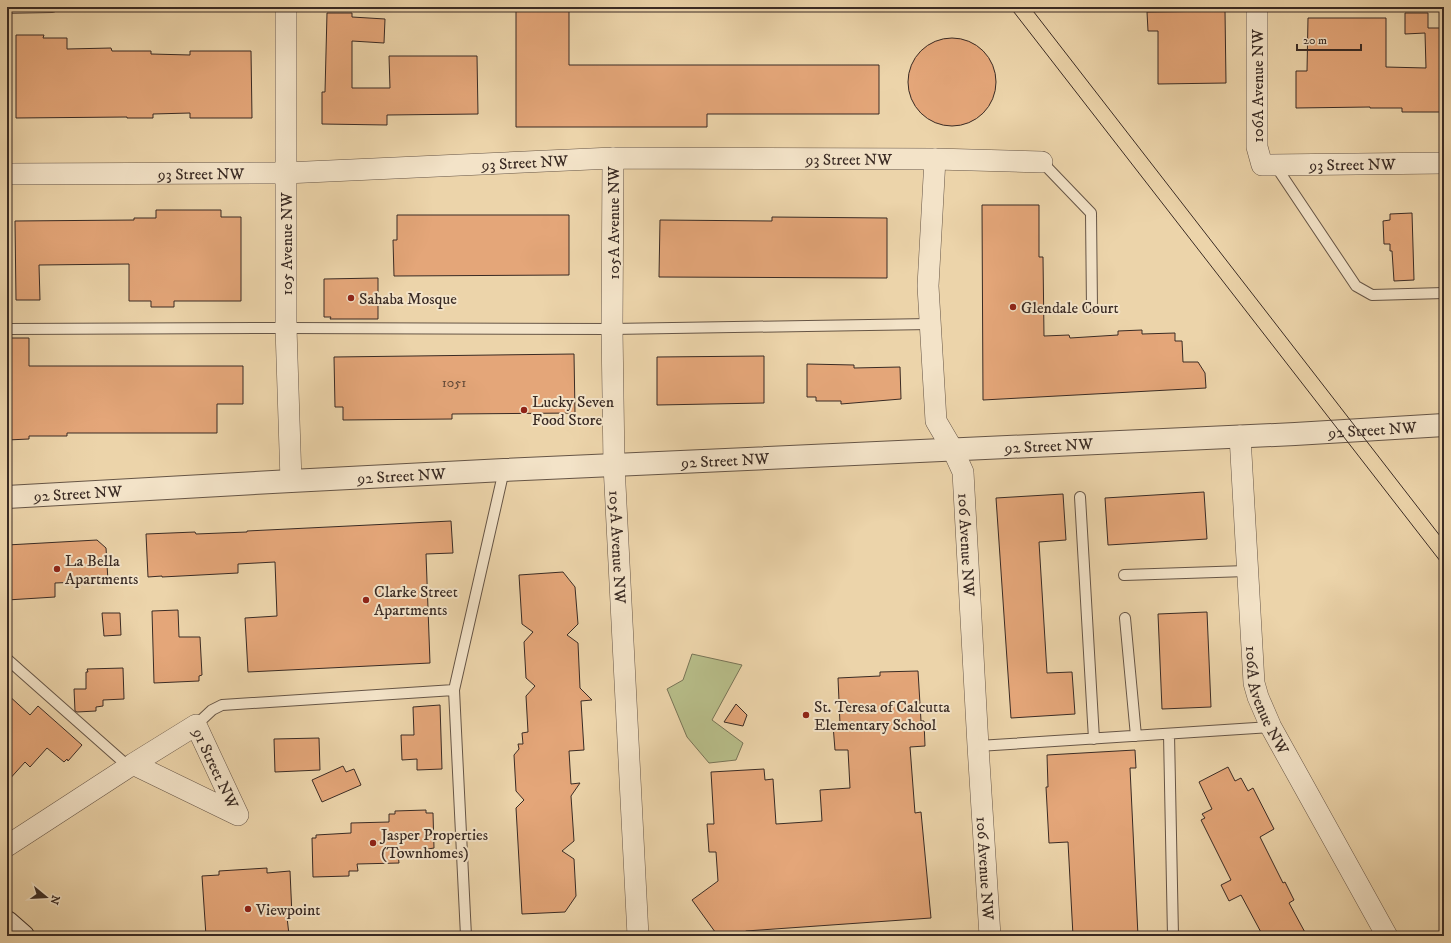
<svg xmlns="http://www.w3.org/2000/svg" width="1451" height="943" font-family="'IM FELL DW Pica',serif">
	<rect width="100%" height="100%" fill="#ecd4aa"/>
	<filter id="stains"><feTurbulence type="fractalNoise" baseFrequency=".005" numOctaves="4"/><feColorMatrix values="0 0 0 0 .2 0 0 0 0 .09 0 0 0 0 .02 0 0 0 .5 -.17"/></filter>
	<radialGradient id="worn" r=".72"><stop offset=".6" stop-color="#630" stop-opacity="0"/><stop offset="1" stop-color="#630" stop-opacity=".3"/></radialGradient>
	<path fill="#b7bd89" stroke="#787456" d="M 692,654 L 742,665 L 712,720 L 743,743 L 736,760 L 709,763 L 687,737 L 667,689 L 683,680 Z"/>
	<path fill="#e4a679" stroke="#3a2b24" d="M 516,7 L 569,7 L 569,65 L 879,65 L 879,114 L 707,114 L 707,127 L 516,127 Z
		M 1225,11 L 1226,83 L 1158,84 L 1158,31 L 1148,31 L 1147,12 Z
		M 327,13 L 352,13 L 352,17 L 385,19 L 384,43 L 352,41 L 352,88 L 390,88 L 389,56 L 477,56 L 478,114 L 387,115 L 387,125 L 322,124 L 322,92 L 325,92 Z
		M 1405,13 L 1428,13 L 1428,28 L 1444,28 L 1444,112 L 1402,112 L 1402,108 L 1370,108 L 1370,107 L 1296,108 L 1296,71 L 1307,71 L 1308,18 L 1386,18 L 1386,67 L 1426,68 L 1425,33 L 1405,34 Z
		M 16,35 L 44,35 L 43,38 L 67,38 L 67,49 L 111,48 L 112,51 L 151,51 L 151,54 L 190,55 L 190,51 L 251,51 L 252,118 L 190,118 L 190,113 L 153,114 L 153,118 L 127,118 L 127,117 L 16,118 Z
		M908 82a44 44 0 1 1 88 0a44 44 0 1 1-88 0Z
		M 982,205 L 1039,205 L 1039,257 L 1043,257 L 1044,336 L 1069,335 L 1070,338 L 1118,335 L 1118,331 L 1142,330 L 1142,334 L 1175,333 L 1175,341 L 1182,341 L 1183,362 L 1198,362 L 1205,373 L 1206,388 L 983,400 Z
		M 156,210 L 221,210 L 221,217 L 241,217 L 241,301 L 174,301 L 174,307 L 151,307 L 151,301 L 129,301 L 129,264 L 39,265 L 40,300 L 16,300 L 15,221 L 134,220 L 134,218 L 156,218 Z
		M 1412,213 L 1414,280 L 1394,281 L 1392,251 L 1390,251 L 1390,244 L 1384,244 L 1383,221 L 1390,220 L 1390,214 Z
		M 397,215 L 569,215 L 569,275 L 394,276 L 393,240 L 397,240 Z
		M 772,217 L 887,218 L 887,278 L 659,277 L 660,220 L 772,221 Z
		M 378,278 L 378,319 L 330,319 L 331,317 L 324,317 L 324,279 Z
		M 7,338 L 29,338 L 29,366 L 243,366 L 243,404 L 217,404 L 217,433 L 67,433 L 67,436 L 29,436 L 29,439 L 7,440 Z
		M 574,354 L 575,413 L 452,414 L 452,419 L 343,420 L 343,407 L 335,407 L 334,357 Z
		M 764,356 L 764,403 L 657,405 L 657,357 Z
		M 807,364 L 854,365 L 854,368 L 900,367 L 901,399 L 841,404 L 841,401 L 816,401 L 816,397 L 807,397 Z
		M 1204,492 L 1207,539 L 1108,545 L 1105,498 Z
		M 1063,494 L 1066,540 L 1039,542 L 1047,673 L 1072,672 L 1075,714 L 1011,718 L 996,498 Z
		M 451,521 L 453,553 L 426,554 L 430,663 L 248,672 L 245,618 L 277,616 L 275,562 L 238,564 L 238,573 L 162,577 L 162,576 L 148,577 L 146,534 L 195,532 L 196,534 L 247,532 L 247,531 Z
		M 97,540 L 106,548 L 108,581 L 55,583 L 55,597 L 7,600 L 7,545 Z
		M 563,572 L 575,587 L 578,624 L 567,635 L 578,643 L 580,688 L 592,700 L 581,701 L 584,750 L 569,751 L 571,784 L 580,783 L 571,796 L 574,841 L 562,851 L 574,859 L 576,896 L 565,912 L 522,914 L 516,808 L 524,800 L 516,791 L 514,755 L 519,749 L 518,744 L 523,744 L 522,733 L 528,732 L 526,696 L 535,686 L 526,678 L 524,642 L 533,632 L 522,624 L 519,575 Z
		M 178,610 L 179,637 L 200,637 L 202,675 L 199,676 L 199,681 L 154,683 L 152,611 Z
		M 1207,612 L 1211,707 L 1162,709 L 1158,614 Z
		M 102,613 L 120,613 L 121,635 L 104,636 Z
		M 123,668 L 124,699 L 103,700 L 103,706 L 96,707 L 96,711 L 77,712 L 75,711 L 74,689 L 86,689 L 86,672 L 88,672 L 87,669 Z
		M 918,671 L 921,721 L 924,721 L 925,746 L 910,747 L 915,813 L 921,812 L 931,918 L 746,931 L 739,936 L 718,936 L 692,900 L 718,881 L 716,852 L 709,852 L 707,824 L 714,824 L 711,772 L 764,769 L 765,780 L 773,779 L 776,824 L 822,821 L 820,790 L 850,788 L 848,750 L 835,750 L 833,725 L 840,724 L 838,678 L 880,676 L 880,672 Z
		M 7,694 L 30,715 L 38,706 L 82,745 L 68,761 L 67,759 L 64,762 L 47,748 L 30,767 L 25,762 L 7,782 Z
		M 736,704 L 747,715 L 743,726 L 724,722 Z
		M 440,705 L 442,769 L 417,770 L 417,759 L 402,760 L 401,735 L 414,735 L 413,707 Z
		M 319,738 L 320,770 L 275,772 L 274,739 Z
		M 1135,750 L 1136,768 L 1130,768 L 1138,936 L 1073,936 L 1068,842 L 1049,843 L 1046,787 L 1048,787 L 1047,755 Z
		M 343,766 L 346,772 L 354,769 L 361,785 L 322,802 L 312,780 Z
		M 1228,767 L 1235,781 L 1241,778 L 1248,791 L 1253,788 L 1274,829 L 1260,837 L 1283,883 L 1285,882 L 1294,900 L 1289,903 L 1307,936 L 1263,936 L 1241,895 L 1229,901 L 1221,885 L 1231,880 L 1201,820 L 1205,818 L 1202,814 L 1212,809 L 1199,782 Z
		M 426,810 L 426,813 L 433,813 L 434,848 L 428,849 L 428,852 L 398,853 L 399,863 L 357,864 L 358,871 L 349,871 L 349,876 L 313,877 L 312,838 L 316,838 L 316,835 L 351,833 L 351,823 L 389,822 L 389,814 L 395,814 L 395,811 Z
		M 267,868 L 267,873 L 290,871 L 292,916 L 287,917 L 289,935 L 206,936 L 202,876 L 219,875 L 219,871 Z"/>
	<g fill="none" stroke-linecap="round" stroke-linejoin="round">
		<defs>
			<path id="service" d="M 7,8 L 52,7
				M 1042,162 L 1091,213 L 1092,308
				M 1275,165 L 1356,286 L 1372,295 L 1444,293
				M 7,329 L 286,328 L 612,329 L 930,324
				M 1080,497 L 1094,739
				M 1124,575 L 1247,571
				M 1125,618 L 1136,736
				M 7,659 L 129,767
				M 196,725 L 212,710 L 222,705 L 454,690
				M 1169,734 L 1173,936
				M 978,746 L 1271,727
				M 466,936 L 454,690 L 504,470"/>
			<g id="minor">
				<path d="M 286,7 L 286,328 L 291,481"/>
				<path id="s1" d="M 1257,7 L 1257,147 L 1262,165 L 1444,163"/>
				<path id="s2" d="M 613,158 L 612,329 L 614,465 L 638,936"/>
				<path id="s3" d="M 935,159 L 928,286 L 936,421 L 953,450 L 963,472 L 978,746 L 990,936"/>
				<path id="s4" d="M 7,174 L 285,173 L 613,158 L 935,159 L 1042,162"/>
				<path id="s5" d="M 1240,436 L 1254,683 L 1258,697 L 1271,727 L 1387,936"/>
				<path id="s6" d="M 7,846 L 133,764 L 196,725 L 238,815 L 133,764"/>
			</g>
			<g id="tertiary">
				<path id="s7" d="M 7,497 L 291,481 L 504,470 L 1295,434 L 1444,425"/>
			</g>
			<path id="secondary" d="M 7,922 L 23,936"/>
		</defs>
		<use href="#service" stroke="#665546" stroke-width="12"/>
		<use href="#minor" stroke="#665546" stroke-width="22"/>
		<use href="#tertiary" stroke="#665546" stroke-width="24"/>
		<use href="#secondary" stroke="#3a2b24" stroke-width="24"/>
		<use href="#service" stroke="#f3e3c8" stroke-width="10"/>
		<use href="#minor" stroke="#f3e3c8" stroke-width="21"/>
		<use href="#tertiary" stroke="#f3e3c8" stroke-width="22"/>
		<use href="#secondary" stroke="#f3e3c8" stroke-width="22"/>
		<path stroke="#3a2b24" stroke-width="1" d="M 1010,7 L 1444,566
			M 1030,7 L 1444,541"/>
	</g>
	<g fill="#8f2418" stroke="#f3e3c8" stroke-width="1.5">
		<circle cx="351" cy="298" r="4"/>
		<circle cx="1013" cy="307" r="4"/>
		<circle cx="524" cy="410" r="4"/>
		<circle cx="57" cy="569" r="4"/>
		<circle cx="366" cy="600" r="4"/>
		<circle cx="806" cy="715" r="4"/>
		<circle cx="373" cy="843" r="4"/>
		<circle cx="248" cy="909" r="4"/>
	</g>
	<g text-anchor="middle" stroke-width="4" stroke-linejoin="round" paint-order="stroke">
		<g font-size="14" fill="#644a39">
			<text x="454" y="387">1051</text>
		</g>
		<g font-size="16" fill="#3a2b24" stroke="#f3e3c8">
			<text transform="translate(1257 86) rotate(-90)" y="6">106A Avenue NW</text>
			<text dy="6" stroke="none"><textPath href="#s4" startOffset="842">93 Street NW</textPath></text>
			<text dy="6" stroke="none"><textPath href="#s4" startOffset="518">93 Street NW</textPath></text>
			<text dy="6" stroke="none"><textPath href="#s1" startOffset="249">93 Street NW</textPath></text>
			<text dy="6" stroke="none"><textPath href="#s4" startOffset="194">93 Street NW</textPath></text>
			<text transform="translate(613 223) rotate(-90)" y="6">105A Avenue NW</text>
			<text transform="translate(286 244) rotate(-90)" y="6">105 Avenue NW</text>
			<text dy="6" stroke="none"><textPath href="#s7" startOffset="1367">92 Street NW</textPath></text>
			<text dy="6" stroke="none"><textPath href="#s7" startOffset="1043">92 Street NW</textPath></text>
			<text dy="6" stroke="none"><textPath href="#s7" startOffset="719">92 Street NW</textPath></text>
			<text dy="6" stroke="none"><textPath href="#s7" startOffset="395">92 Street NW</textPath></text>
			<text dy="6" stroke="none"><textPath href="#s7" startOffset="71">92 Street NW</textPath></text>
			<text dy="6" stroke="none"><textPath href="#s3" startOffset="393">106 Avenue NW</textPath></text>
			<text dy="6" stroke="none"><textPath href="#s2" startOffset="389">105A Avenue NW</textPath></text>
			<text dy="6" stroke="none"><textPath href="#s5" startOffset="267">106A Avenue NW</textPath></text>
			<text dy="6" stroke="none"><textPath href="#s6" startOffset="272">91 Street NW</textPath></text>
			<text dy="6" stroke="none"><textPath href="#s3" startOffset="717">106 Avenue NW</textPath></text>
		</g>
		<g font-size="16" fill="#3a2b24" stroke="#f3e3c8" text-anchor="start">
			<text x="359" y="304">Sahaba Mosque</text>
			<text x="1021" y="313">Glendale Court</text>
			<text x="532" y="407">Lucky Seven<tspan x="532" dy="18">Food Store</tspan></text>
			<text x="65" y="566">La Bella<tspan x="65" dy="18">Apartments</tspan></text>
			<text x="374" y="597">Clarke Street<tspan x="374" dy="18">Apartments</tspan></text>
			<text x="814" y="712">St. Teresa of Calcutta<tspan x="814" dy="18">Elementary School</tspan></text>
			<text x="381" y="840">Jasper Properties<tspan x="381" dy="18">(Townhomes)</tspan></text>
			<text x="256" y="915">Viewpoint</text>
		</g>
	</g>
	<rect width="1451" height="943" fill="none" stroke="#ecd4aa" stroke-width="24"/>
	<rect x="8" y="8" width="1435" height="927" fill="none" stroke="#3a2b24" stroke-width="2"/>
	<rect x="12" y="12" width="1427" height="919" fill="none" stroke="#3a2b24"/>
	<g transform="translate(46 897) rotate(108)" stroke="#f3e3c8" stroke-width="3" paint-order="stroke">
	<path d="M0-3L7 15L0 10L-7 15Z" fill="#3a2b24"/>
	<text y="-6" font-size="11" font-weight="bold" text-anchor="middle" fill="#3a2b24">N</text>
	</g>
	<path d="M1297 44v6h64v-6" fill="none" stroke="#3a2b24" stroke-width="2"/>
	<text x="1303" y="44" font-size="12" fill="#3a2b24" stroke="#f3e3c8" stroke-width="3" paint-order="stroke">20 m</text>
	<rect width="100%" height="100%" filter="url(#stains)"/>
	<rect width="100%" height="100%" fill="url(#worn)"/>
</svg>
